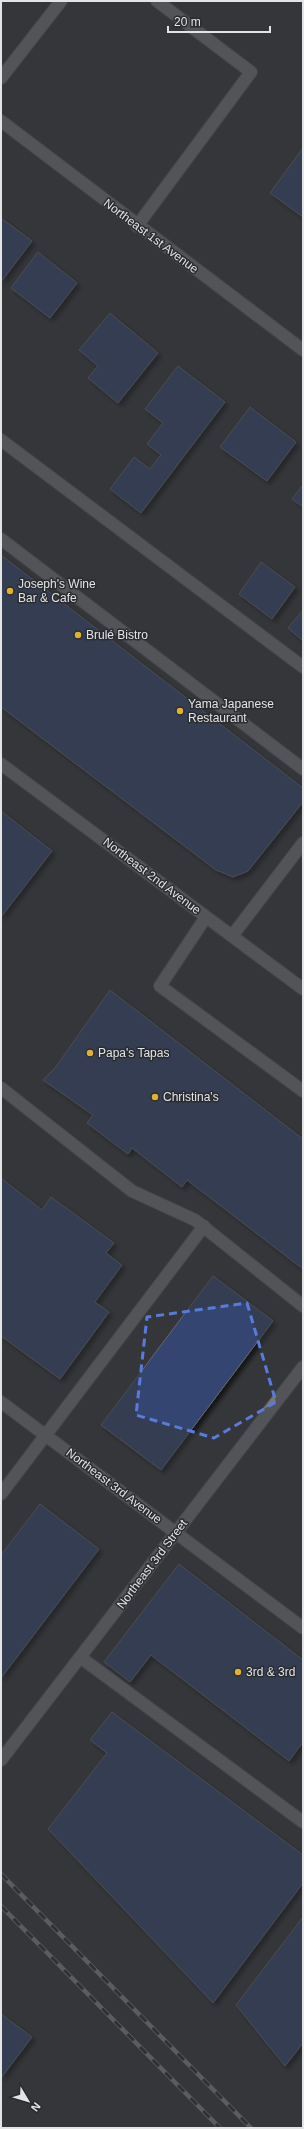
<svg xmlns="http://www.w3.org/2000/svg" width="304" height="2129" font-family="Arial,sans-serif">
	<defs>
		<filter id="shadow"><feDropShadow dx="3.5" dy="3.5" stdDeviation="2" flood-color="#0009"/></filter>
	</defs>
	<rect width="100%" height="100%" fill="#34363a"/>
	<path fill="#344471" stroke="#66686c" filter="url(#shadow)" d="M 303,148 L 303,217 L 270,193 Z
		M 1,218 L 32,241 L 1,282 Z
		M 38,252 L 77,283 L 50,318 L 11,288 Z
		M 110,313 L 158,353 L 118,403 L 88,378 L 98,366 L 79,350 Z
		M 178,366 L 225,402 L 141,513 L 110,489 L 134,457 L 150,469 L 161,455 L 147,444 L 163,423 L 145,409 Z
		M 250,407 L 296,442 L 267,481 L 220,447 Z
		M 303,485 L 303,507 L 292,499 Z
		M 1,555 L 303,788 L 303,802 L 248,871 L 233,877 L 216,870 L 1,707 Z
		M 261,562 L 295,587 L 272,619 L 239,594 Z
		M 303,610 L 303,641 L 288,628 Z
		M 1,811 L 52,851 L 1,917 Z
		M 110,990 L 303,1139 L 303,1269 L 187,1180 L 182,1187 L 132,1148 L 128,1154 L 87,1123 L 93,1115 L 43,1080 L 55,1068 Z
		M 1,1178 L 42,1210 L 51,1197 L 114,1243 L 106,1253 L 122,1265 L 95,1302 L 109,1312 L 60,1379 L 1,1336 Z
		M 213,1276 L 273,1321 L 161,1470 L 101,1425 Z
		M 40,1504 L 99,1549 L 1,1678 L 1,1555 Z
		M 179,1564 L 303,1660 L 303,1742 L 289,1761 L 151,1655 L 130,1682 L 104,1662 Z
		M 112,1712 L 303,1855 L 303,1883 L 213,2003 L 48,1829 L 107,1753 L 90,1740 Z
		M 303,1917 L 303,2043 L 285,2066 L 236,2005 Z
		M 1,2014 L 32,2037 L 1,2078 Z"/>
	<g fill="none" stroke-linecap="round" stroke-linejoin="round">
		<defs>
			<path id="minor" d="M 1,78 L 61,1
				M 1,121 L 303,350
				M 137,226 L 251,72 L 157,1
				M 1,440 L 303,667
				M 1,539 L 303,769
				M 1,764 L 303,989
				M 206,917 L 160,986 L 303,1091
				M 232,936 L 303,843
				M 1,1088 L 132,1191 L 195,1220 L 303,1306
				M 1,1402 L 303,1628
				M 1,1494 L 204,1226
				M 80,1657 L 303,1822
				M 1,1760 L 303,1367"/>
		</defs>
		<use href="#minor" stroke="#535558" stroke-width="14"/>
		<use href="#minor" stroke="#76787d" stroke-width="12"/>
		<defs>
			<path id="rail" d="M 1,1874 L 251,2128
				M 1,1906 L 220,2128"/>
		</defs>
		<use href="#rail" stroke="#898b8e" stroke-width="4.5"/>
		<use href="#rail" stroke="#2a2c30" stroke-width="3" stroke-dasharray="9" stroke-linecap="butt"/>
	</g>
	<path d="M0 0H304V2129H0ZM 247,1303 L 276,1402 L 214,1438 L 136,1415 L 147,1317 Z" fill="#34363a" fill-opacity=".55" fill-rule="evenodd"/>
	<path fill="none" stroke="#587bdc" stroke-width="3" stroke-dasharray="8 5" stroke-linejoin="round" d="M 247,1303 L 276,1402 L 214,1438 L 136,1415 L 147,1317 Z"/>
	<g fill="#deb133" stroke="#2a2c30" stroke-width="1.5">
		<circle cx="10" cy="591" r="4"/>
		<circle cx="78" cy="635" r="4"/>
		<circle cx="180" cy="711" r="4"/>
		<circle cx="90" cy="1053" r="4"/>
		<circle cx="155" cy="1097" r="4"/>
		<circle cx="238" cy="1672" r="4"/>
	</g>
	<g text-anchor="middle" stroke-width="3" stroke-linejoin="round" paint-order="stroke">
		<g font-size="12" fill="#e2e4e6" stroke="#2a2c30">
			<text transform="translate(151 236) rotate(37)" y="4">Northeast 1st Avenue</text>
			<text transform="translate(152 876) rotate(37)" y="4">Northeast 2nd Avenue</text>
			<text transform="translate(114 1486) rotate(37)" y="4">Northeast 3rd Avenue</text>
			<text transform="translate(152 1564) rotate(-53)" y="4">Northeast 3rd Street</text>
		</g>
		<g font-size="12" fill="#e2e4e6" stroke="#2a2c30" text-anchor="start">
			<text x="18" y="588">Joseph's Wine<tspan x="18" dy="14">Bar &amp; Cafe</tspan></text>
			<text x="86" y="639">Brulé Bistro</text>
			<text x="188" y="708">Yama Japanese<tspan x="188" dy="14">Restaurant</tspan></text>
			<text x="98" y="1057">Papa's Tapas</text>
			<text x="163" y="1101">Christina's</text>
			<text x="246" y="1676">3rd &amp; 3rd</text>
		</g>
	</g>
	<rect width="304" height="2129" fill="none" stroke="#e2e4e6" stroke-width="4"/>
	<g transform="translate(28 2101) rotate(128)" stroke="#2a2c30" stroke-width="3" paint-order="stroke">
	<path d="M0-3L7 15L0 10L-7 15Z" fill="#e2e4e6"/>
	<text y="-6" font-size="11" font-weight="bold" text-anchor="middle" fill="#e2e4e6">N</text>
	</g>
	<path d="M168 26v6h102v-6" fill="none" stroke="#e2e4e6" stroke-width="2"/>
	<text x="174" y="26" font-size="12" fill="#e2e4e6" stroke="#2a2c30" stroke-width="3" paint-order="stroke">20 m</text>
</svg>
